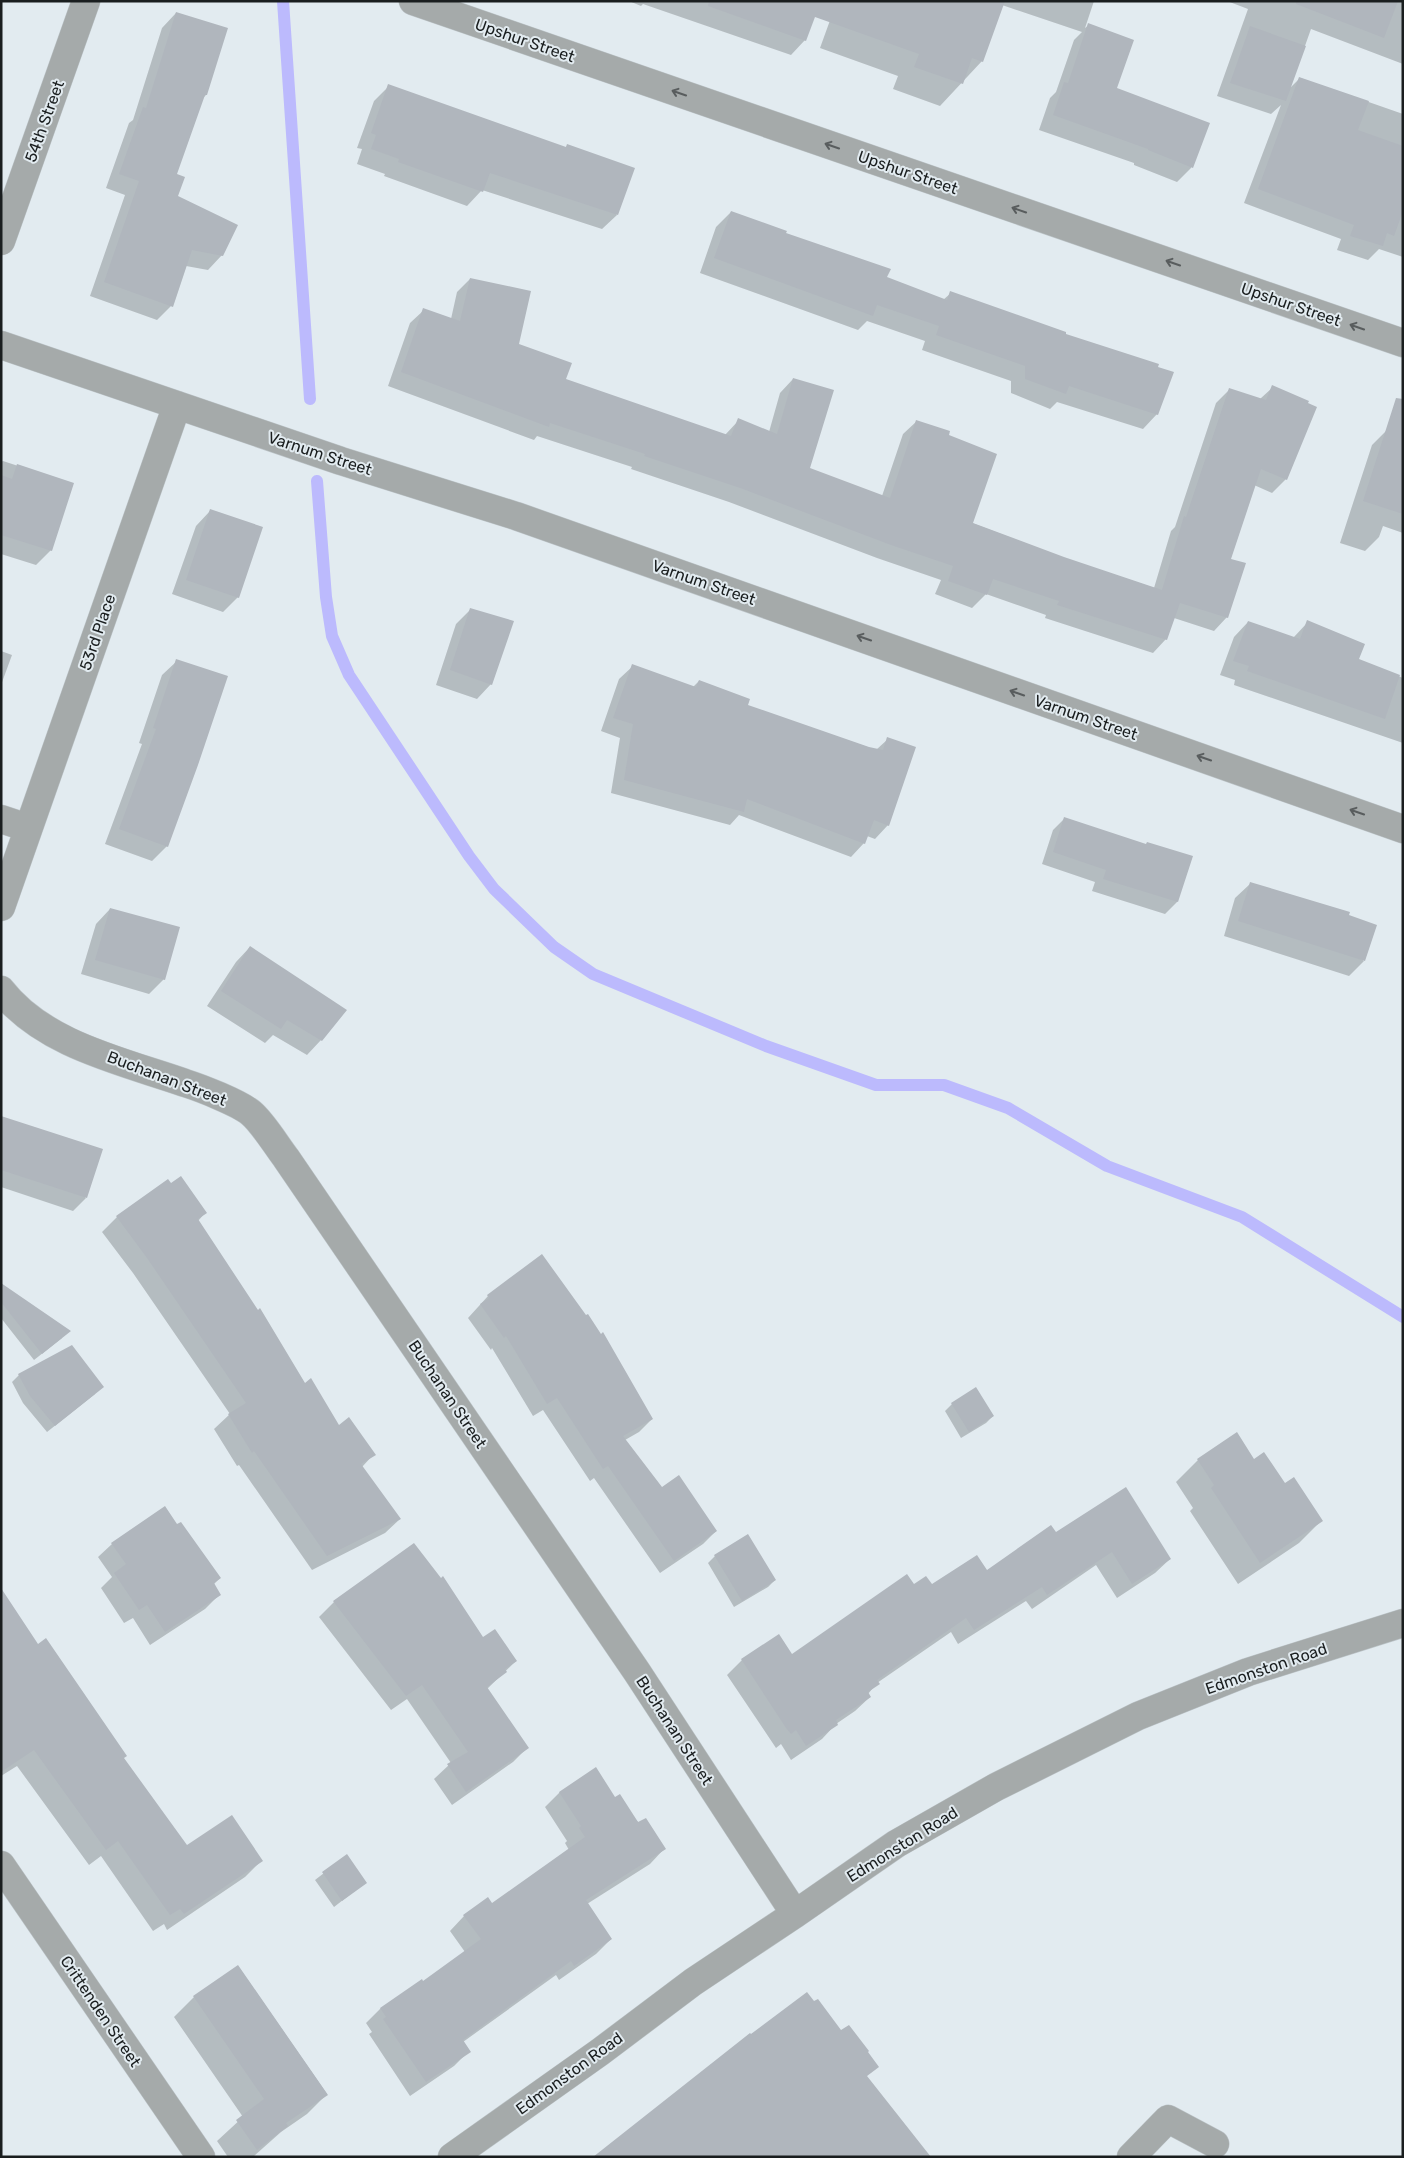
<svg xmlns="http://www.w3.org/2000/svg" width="1404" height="2158" font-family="Rubik,sans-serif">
	<rect width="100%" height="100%" fill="#e2ebf0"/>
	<path fill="#0003" d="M 629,1 L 819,1 L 805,40 L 791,55 L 643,4 L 641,6 Z
		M 837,1 L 1094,1 L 1085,28 L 1089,25 L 1116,89 L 1209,124 L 1191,168 L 1177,182 L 1134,165 L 1134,163 L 1039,130 L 1050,98 L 1056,92 L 1074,40 L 1082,32 L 1002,5 L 982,61 L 940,106 L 893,89 L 898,76 L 820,48 Z
		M 1227,1 L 1403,1 L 1403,64 L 1311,29 L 1290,88 L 1300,78 L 1403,114 L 1403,257 L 1379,249 L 1368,260 L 1337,250 L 1341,239 L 1244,203 L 1281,105 L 1271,114 L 1217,96 L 1248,9 Z
		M 176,13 L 206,95 L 203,98 L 175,175 L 176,197 L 222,255 L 208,270 L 186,266 L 171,306 L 157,320 L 90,296 L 125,195 L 106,188 L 129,123 L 133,120 L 162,28 Z
		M 389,86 L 565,148 L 567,146 L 617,215 L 602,229 L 482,190 L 467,206 L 384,176 L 385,174 L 357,164 L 362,149 L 357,148 L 374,101 Z
		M 731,212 L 886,278 L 943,300 L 951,293 L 1157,414 L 1143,429 L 1057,402 L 1050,409 L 1011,393 L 1011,381 L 922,350 L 925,341 L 867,321 L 858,330 L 700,273 L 716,227 Z
		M 470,279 L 518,345 L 564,380 L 725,435 L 739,420 L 769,432 L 780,393 L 793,379 L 809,469 L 882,496 L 903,434 L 917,421 L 947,436 L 972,523 L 1064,558 L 1154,588 L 1171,531 L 1175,527 L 1216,403 L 1229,390 L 1260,399 L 1273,387 L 1286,479 L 1272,493 L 1254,485 L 1229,560 L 1227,617 L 1214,631 L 1174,618 L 1166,639 L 1153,653 L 1045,618 L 1046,615 L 986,594 L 972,608 L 935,594 L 941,580 L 877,558 L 729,502 L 631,469 L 632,467 L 537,436 L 534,440 L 388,386 L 410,323 L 424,310 L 451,319 L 457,292 Z
		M 1386,431 L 1403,436 L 1403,533 L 1383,526 L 1379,537 L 1365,551 L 1340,543 L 1372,445 Z
		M 3,461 L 73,484 L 51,550 L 36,565 L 1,554 L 1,462 Z
		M 210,511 L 238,597 L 223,612 L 172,594 L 196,526 Z
		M 471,609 L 491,684 L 477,699 L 436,685 L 456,624 Z
		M 1248,622 L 1293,638 L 1308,622 L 1357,660 L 1403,678 L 1403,743 L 1234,685 L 1235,680 L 1220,675 L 1234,637 Z
		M 1,651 L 12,655 L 1,685 Z
		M 177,661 L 167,846 L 152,861 L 105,844 L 142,744 L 139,743 L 162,675 Z
		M 633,666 L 693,687 L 699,681 L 747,706 L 876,750 L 888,739 L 888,825 L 875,839 L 867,836 L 864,843 L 851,857 L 739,815 L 730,825 L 611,793 L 620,738 L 601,731 L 619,679 Z
		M 1065,818 L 1145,845 L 1192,857 L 1177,902 L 1165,914 L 1092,891 L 1095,882 L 1042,864 L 1053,830 Z
		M 1250,884 L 1364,961 L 1349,976 L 1224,936 L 1235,898 Z
		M 110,909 L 164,979 L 149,994 L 81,974 L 96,924 Z
		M 250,947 L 321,1040 L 307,1055 L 273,1035 L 265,1043 L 207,1006 L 236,962 Z
		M 1,1117 L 86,1198 L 73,1211 L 1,1187 Z
		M 168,1181 L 205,1213 L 198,1221 L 305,1384 L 338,1427 L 374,1454 L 362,1467 L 400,1519 L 385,1533 L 312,1570 L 239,1465 L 237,1466 L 214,1429 L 230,1414 L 133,1273 L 102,1232 L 117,1217 Z
		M 1,1284 L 62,1338 L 34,1360 L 1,1318 Z
		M 488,1296 L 652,1419 L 639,1432 L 625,1440 L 661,1489 L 716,1531 L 703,1544 L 660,1573 L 594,1478 L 590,1481 L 543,1410 L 533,1416 L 492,1348 L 491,1350 L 468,1318 Z
		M 19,1375 L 95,1394 L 47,1432 L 23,1403 L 12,1382 Z
		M 952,1404 L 993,1416 L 986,1423 L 961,1438 L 945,1411 Z
		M 1198,1460 L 1254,1460 L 1285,1485 L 1321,1521 L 1299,1543 L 1238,1584 L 1190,1511 L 1193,1508 L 1176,1482 Z
		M 177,1526 L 220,1578 L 214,1584 L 219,1595 L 205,1609 L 150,1645 L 133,1618 L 124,1623 L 101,1588 L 112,1577 L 98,1557 L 112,1544 Z
		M 1056,1534 L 1170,1559 L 1155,1573 L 1117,1598 L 1096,1565 L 1032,1609 L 1026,1601 L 958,1644 L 951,1632 L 877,1683 L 868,1694 L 870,1697 L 855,1711 L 836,1724 L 822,1739 L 791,1760 L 781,1744 L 776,1748 L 772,1742 L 727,1675 L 742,1660 L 791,1656 L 914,1586 L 931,1586 L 986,1571 Z
		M 414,1545 L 482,1639 L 516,1661 L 487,1689 L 527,1748 L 513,1762 L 452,1805 L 434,1779 L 451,1763 L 407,1699 L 391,1710 L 319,1617 L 334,1602 Z
		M 715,1556 L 775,1580 L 768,1587 L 734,1607 L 708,1563 Z
		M 1,1599 L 123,1758 L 187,1847 L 261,1861 L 245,1877 L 167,1930 L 164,1924 L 153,1931 L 101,1856 L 89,1865 L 17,1766 L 1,1776 Z
		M 560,1792 L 615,1798 L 664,1849 L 650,1864 L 587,1904 L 611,1939 L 596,1954 L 559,1980 L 556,1975 L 463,2042 L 469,2051 L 454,2066 L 410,2096 L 369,2034 L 372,2032 L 366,2023 L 381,2008 L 423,1983 L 465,1952 L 450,1931 L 464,1916 L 492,1904 L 569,1850 L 565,1843 L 567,1841 L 545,1807 Z
		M 346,1856 L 365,1883 L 334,1907 L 315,1880 Z
		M 238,1966 L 327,2094 L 307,2114 L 281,2132 L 253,2157 L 228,2157 L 217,2141 L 243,2117 L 174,2017 L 194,1997 Z"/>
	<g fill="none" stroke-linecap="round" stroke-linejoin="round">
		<path stroke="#bcbafd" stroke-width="12" d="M 283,1 L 310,399
			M 317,481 L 326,597 L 332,636 L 349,675 L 469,856 L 494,889 L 554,947 L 593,974 L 766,1046 L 876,1085 L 944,1085 L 1008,1108 L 1107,1166 L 1242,1217 L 1403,1317"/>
	</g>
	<path fill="#b0b6bd" d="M 709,1 L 1005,1 L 983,62 L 972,58 L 963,84 L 914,67 L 919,54 L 815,17 L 806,41 L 708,6 Z
		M 1296,1 L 1398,1 L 1384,38 L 1296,4 Z
		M 176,12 L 228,28 L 207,95 L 205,95 L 177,174 L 185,177 L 178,196 L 238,225 L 223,256 L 192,250 L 173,307 L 104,282 L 139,181 L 119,174 L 143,107 L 146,108 Z
		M 1088,23 L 1134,40 L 1117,88 L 1210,123 L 1193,168 L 1148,150 L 1148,149 L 1053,115 L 1064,82 L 1068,83 Z
		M 1250,26 L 1306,46 L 1286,101 L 1230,83 Z
		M 1299,77 L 1369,101 L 1358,130 L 1403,146 L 1403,211 L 1394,236 L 1387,233 L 1383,246 L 1350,236 L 1354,225 L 1258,189 Z
		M 388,84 L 566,147 L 567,144 L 635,168 L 618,215 L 490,173 L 483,192 L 398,162 L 399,159 L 371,149 L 376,135 L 371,133 Z
		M 731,211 L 787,231 L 786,233 L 891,269 L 887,277 L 947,300 L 950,291 L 1066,332 L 1066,334 L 1159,364 L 1158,367 L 1174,372 L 1158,415 L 1069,386 L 1066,394 L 1025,379 L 1025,366 L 936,335 L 939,326 L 877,305 L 873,316 L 714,258 Z
		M 470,278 L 531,291 L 519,344 L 572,363 L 566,379 L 731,436 L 738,418 L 777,434 L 793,378 L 834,390 L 810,468 L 890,498 L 916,420 L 950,431 L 949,435 L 997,454 L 973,523 L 1064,557 L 1162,590 L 1184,516 L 1186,517 L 1229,388 L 1266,400 L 1272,385 L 1309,401 L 1308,403 L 1317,407 L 1287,480 L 1261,469 L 1231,559 L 1246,563 L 1228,618 L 1180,603 L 1167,640 L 1057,605 L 1059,601 L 993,579 L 987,595 L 948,581 L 953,566 L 891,545 L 743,489 L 644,456 L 645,454 L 550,423 L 549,427 L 401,372 L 423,308 L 460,321 Z
		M 1396,398 L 1403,399 L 1403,514 L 1363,501 Z
		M 17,464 L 74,483 L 52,551 L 1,535 L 1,475 L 12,479 Z
		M 210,509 L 263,527 L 239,598 L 186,580 Z
		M 470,608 L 514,621 L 492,685 L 450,670 Z
		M 1307,620 L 1365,644 L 1359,659 L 1400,675 L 1385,719 L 1247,671 L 1249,666 L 1233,661 L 1248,621 L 1300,639 Z
		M 176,659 L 228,676 L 198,765 L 168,847 L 119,829 L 156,729 L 153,728 Z
		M 632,664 L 696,687 L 699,680 L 750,699 L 748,705 L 869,747 L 883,750 L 887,737 L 916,747 L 889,826 L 874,820 L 865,844 L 747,799 L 744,812 L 624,780 L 633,724 L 613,718 Z
		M 1064,817 L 1146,844 L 1147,842 L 1193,856 L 1178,902 L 1103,879 L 1106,870 L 1053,852 Z
		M 1250,882 L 1350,912 L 1349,915 L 1377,925 L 1365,961 L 1238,921 Z
		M 110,908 L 180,927 L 165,980 L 95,960 Z
		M 250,946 L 347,1010 L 322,1041 L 287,1020 L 281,1029 L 221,991 Z
		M 1,1116 L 103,1149 L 87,1198 L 1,1170 Z
		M 181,1176 L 207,1213 L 198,1219 L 258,1310 L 260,1308 L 305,1383 L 311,1378 L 339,1425 L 349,1417 L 376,1455 L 361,1464 L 401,1519 L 327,1556 L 254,1451 L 252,1453 L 228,1414 L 246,1403 L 147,1258 L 116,1216 L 168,1179 L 171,1183 Z
		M 542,1254 L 586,1315 L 588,1314 L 601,1334 L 603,1332 L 653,1419 L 623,1436 L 662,1487 L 679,1475 L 717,1531 L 674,1561 L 608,1466 L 603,1469 L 557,1398 L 547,1404 L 506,1336 L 504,1338 L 480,1304 L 489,1298 L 487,1295 Z
		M 1,1283 L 71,1331 L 42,1354 L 1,1302 Z
		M 72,1345 L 104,1387 L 55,1426 L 30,1396 L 18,1374 Z
		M 976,1387 L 994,1416 L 969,1432 L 951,1403 Z
		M 1237,1432 L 1254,1459 L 1264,1452 L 1285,1483 L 1294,1477 L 1323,1521 L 1260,1563 L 1211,1488 L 1214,1485 L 1197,1459 Z
		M 1126,1487 L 1171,1559 L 1132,1584 L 1112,1552 L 1047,1595 L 1042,1587 L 974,1630 L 966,1618 L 877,1680 L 880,1684 L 868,1692 L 871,1697 L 836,1720 L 838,1725 L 806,1746 L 796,1730 L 791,1734 L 786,1728 L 741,1659 L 779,1634 L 792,1654 L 907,1574 L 914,1584 L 926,1576 L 932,1584 L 977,1555 L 987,1570 L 1051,1525 L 1056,1532 Z
		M 165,1506 L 177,1524 L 181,1522 L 221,1578 L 214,1583 L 221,1595 L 165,1632 L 147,1605 L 139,1610 L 114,1573 L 126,1564 L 111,1543 Z
		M 748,1534 L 776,1580 L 742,1601 L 714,1555 Z
		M 414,1543 L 441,1578 L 443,1576 L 483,1637 L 495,1629 L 517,1661 L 505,1669 L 507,1672 L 487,1687 L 529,1748 L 466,1792 L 447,1764 L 468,1752 L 422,1685 L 406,1696 L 333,1601 Z
		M 1,1588 L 38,1644 L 46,1638 L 127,1756 L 124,1758 L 187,1845 L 232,1815 L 263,1861 L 184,1914 L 180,1909 L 170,1915 L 118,1841 L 106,1850 L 34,1750 L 1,1772 Z
		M 596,1767 L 615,1797 L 620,1794 L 638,1822 L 646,1818 L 666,1849 L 586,1900 L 612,1939 L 574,1966 L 571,1961 L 463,2040 L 471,2052 L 426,2082 L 383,2019 L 386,2017 L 380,2008 L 422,1979 L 423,1981 L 481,1939 L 463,1915 L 488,1897 L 492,1903 L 585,1837 L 579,1828 L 581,1826 L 559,1792 Z
		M 347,1854 L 367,1883 L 342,1901 L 322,1872 Z
		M 238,1965 L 328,2095 L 286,2123 L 288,2126 L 257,2150 L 236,2120 L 264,2099 L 193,1996 Z
		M 807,1992 L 814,2001 L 818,1999 L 841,2030 L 849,2025 L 869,2051 L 868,2052 L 879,2067 L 867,2076 L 931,2157 L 593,2157 L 750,2033 L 751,2034 Z"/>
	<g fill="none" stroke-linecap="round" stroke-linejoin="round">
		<defs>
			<path id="minor" d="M 413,1 L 1403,343
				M 1,241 L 86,1
				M 1,345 L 341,461 L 516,516 L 1403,829
				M 1,819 L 28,828
				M 1,907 L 177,405
				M 1,990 C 44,1045 122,1061 185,1083 C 201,1088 239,1103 251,1113 C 263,1123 276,1145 286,1158 L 637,1672 L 795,1914
				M 1,1865 L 201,2157
				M 452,2157 L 600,2052 L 693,1982 L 795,1914 L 896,1844 L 996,1787 L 1138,1716 L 1248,1672 L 1403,1623
				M 1131,2157 L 1168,2119 L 1215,2144"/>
		</defs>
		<use href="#minor" stroke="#bec6ca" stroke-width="29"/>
		<use href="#minor" stroke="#a5aaaa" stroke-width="28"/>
	</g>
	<defs><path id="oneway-shaft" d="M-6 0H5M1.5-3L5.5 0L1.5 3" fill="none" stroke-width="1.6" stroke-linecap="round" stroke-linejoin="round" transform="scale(1.25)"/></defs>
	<g stroke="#595d5e">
		<use href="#oneway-shaft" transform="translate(679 93) rotate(-161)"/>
		<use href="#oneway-shaft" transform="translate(832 146) rotate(-161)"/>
		<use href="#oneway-shaft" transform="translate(1019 210) rotate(-161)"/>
		<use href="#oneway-shaft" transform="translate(1173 263) rotate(-161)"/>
		<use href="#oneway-shaft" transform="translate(1357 327) rotate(-161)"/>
		<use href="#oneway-shaft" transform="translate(864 638) rotate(-161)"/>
		<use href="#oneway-shaft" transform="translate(1017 693) rotate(-161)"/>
		<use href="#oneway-shaft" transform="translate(1204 758) rotate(-161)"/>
		<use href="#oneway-shaft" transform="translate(1357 812) rotate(-161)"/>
	</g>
	<g text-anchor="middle" stroke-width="4" stroke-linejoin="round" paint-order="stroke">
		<g font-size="16" fill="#1a1e1f" stroke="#e2ebf0">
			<text transform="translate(525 40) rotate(19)" y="6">Upshur Street</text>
			<text transform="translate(44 121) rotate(-70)" y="6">54th Street</text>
			<text transform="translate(908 172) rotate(19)" y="6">Upshur Street</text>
			<text transform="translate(1291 304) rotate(19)" y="6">Upshur Street</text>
			<text transform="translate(320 453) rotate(18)" y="6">Varnum Street</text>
			<text transform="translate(704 582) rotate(19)" y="6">Varnum Street</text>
			<text transform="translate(97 632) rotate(-71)" y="6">53rd Place</text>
			<text transform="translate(1086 717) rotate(19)" y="6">Varnum Street</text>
			<text transform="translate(167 1078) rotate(21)" y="6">Buchanan Street</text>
			<text transform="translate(448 1394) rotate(56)" y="6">Buchanan Street</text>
			<text transform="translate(1266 1668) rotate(-19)" y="6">Edmonston Road</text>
			<text transform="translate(675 1730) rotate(57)" y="6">Buchanan Street</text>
			<text transform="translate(902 1844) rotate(-32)" y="6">Edmonston Road</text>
			<text transform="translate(101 2011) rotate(56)" y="6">Crittenden Street</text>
			<text transform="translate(569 2073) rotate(-36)" y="6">Edmonston Road</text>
		</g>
	</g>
	<rect width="1404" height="2158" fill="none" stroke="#1a1e1f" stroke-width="5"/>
</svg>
